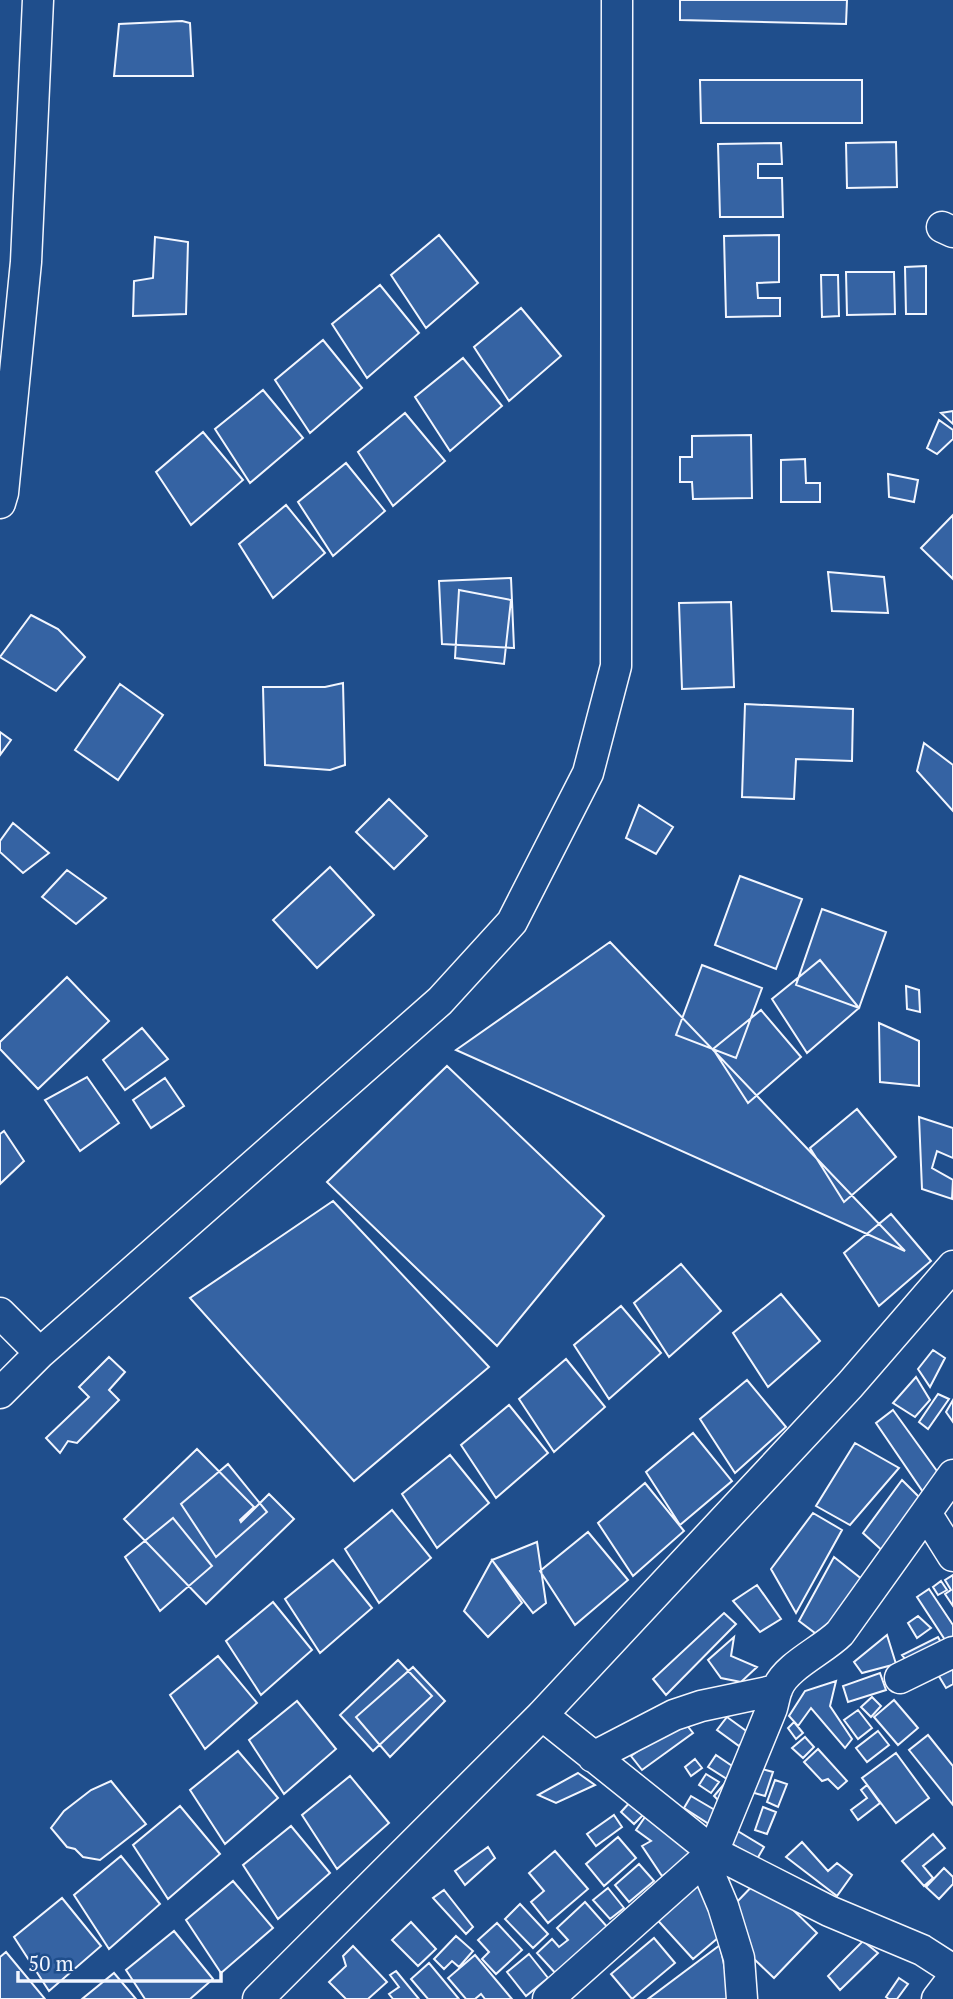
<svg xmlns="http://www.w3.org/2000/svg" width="953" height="1999" font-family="'PT Serif',serif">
	<rect width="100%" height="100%" fill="#1f4e8c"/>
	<path fill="#3563a3" stroke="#f2f6ff" stroke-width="2" d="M 680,0 L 847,0 L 846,24 L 680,20 Z
		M 182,21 L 190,23 L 193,76 L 114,76 L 119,24 Z
		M 700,80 L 862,80 L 862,123 L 701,123 Z
		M 896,142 L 897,187 L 847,188 L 846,143 Z
		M 781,143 L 782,164 L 758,164 L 758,178 L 782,178 L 783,217 L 720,217 L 718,144 Z
		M 439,235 L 478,283 L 426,328 L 391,275 Z
		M 779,235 L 779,282 L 757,283 L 758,298 L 780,298 L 780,316 L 726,317 L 724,236 Z
		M 155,237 L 188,242 L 186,314 L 133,316 L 134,281 L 153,278 Z
		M 926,266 L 926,314 L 906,314 L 905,267 Z
		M 846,272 L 894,272 L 895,314 L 847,315 Z
		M 821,275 L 838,275 L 839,316 L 822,317 Z
		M 380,285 L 419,333 L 367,378 L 332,324 Z
		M 521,308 L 561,356 L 509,401 L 474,347 Z
		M 323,340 L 362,388 L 310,433 L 275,380 Z
		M 463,358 L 502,406 L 450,451 L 415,397 Z
		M 263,390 L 303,438 L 250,483 L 215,429 Z
		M 953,411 L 953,424 L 941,413 Z
		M 405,413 L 445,461 L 393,506 L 358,452 Z
		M 939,420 L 953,430 L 953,439 L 937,454 L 927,448 Z
		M 203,432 L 243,480 L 191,525 L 156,472 Z
		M 751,435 L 752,498 L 693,499 L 692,482 L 680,482 L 680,457 L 692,457 L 692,436 Z
		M 805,459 L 806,483 L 820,483 L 820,502 L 781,502 L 781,460 Z
		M 346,463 L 385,511 L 333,556 L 298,502 Z
		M 888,474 L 918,480 L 914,502 L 889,497 Z
		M 286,505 L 325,553 L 273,598 L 239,544 Z
		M 953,515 L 953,579 L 921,548 Z
		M 828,572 L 884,577 L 888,613 L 832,611 Z
		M 511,578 L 514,648 L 442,644 L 439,581 Z
		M 459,590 L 511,600 L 504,664 L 455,658 Z
		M 731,602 L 734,687 L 682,689 L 679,603 Z
		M 31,615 L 58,629 L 85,657 L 56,691 L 0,657 Z
		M 343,683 L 345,765 L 330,770 L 265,765 L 263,687 L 325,687 Z
		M 120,684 L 163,715 L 118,780 L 75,750 Z
		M 745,704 L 853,709 L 852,761 L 796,759 L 794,799 L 742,797 Z
		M 0,732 L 11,740 L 0,755 Z
		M 924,743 L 953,765 L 953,811 L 917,771 Z
		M 389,799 L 427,836 L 394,869 L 356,832 Z
		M 639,805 L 673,827 L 656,854 L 626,838 Z
		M 13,823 L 49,853 L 23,873 L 0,852 L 0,841 Z
		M 330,867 L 374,915 L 317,968 L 273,920 Z
		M 67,870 L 106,898 L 76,924 L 42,897 Z
		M 740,876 L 802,899 L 776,969 L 715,945 Z
		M 822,909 L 886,932 L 859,1008 L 796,985 Z
		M 610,942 L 905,1251 L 456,1050 Z
		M 820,960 L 859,1008 L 807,1053 L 772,999 Z
		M 702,965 L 762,988 L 736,1058 L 676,1035 Z
		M 67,977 L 109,1021 L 38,1089 L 0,1049 L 0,1042 Z
		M 906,986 L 919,990 L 920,1012 L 907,1009 Z
		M 761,1010 L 801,1057 L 748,1103 L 713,1049 Z
		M 879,1023 L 919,1041 L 919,1086 L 880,1082 Z
		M 142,1028 L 168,1059 L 125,1090 L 103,1060 Z
		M 447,1066 L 604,1216 L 497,1346 L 327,1182 Z
		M 87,1077 L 119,1123 L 80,1151 L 45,1100 Z
		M 165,1078 L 184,1106 L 151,1128 L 133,1100 Z
		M 857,1109 L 896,1157 L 844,1202 L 810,1148 Z
		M 919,1117 L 953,1128 L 953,1158 L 937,1151 L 932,1168 L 953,1180 L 952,1199 L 922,1189 Z
		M 4,1131 L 24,1161 L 0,1184 L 0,1134 Z
		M 333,1201 L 489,1367 L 354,1481 L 190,1298 Z
		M 891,1214 L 931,1261 L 879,1306 L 844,1253 Z
		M 681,1264 L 721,1311 L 669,1357 L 634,1303 Z
		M 781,1294 L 820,1341 L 768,1387 L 733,1333 Z
		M 621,1306 L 661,1353 L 609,1399 L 574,1345 Z
		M 933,1350 L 945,1358 L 930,1387 L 918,1369 Z
		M 109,1357 L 125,1372 L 109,1390 L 119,1400 L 77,1443 L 68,1441 L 60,1453 L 46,1438 L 89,1397 L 79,1387 Z
		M 566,1359 L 605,1407 L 554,1452 L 519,1399 Z
		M 916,1377 L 930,1400 L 915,1417 L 893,1403 Z
		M 747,1380 L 786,1427 L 735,1473 L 700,1419 Z
		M 938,1394 L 949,1399 L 928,1429 L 919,1422 Z
		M 953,1400 L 953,1422 L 946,1412 Z
		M 509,1405 L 548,1453 L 496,1498 L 461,1445 Z
		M 893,1410 L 942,1478 L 923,1492 L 876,1423 Z
		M 693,1433 L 732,1481 L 680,1525 L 646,1472 Z
		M 855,1443 L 899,1468 L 850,1525 L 816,1506 Z
		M 197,1449 L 254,1507 L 240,1520 L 241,1522 L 269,1494 L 294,1519 L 206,1604 L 124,1519 Z
		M 450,1455 L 489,1503 L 437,1548 L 402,1494 Z
		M 228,1464 L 267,1512 L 216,1557 L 181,1504 Z
		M 902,1480 L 921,1499 L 886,1554 L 863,1533 Z
		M 645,1483 L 684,1531 L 633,1576 L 598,1523 Z
		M 392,1510 L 431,1558 L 379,1603 L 345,1549 Z
		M 813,1513 L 842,1530 L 796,1613 L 771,1569 Z
		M 173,1518 L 212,1566 L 160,1611 L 125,1557 Z
		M 588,1532 L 628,1580 L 575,1625 L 540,1571 Z
		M 537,1542 L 546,1603 L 533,1613 L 492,1560 Z
		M 834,1557 L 868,1584 L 823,1639 L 799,1621 Z
		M 333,1560 L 372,1608 L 320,1653 L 285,1599 Z
		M 492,1560 L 522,1603 L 488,1637 L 464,1611 Z
		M 953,1575 L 953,1606 L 945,1594 L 951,1590 L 945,1580 Z
		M 941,1581 L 947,1590 L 938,1595 L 933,1587 Z
		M 757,1585 L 781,1619 L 760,1632 L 733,1601 Z
		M 929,1589 L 953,1625 L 953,1643 L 949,1646 L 917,1597 Z
		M 273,1602 L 312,1650 L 261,1695 L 226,1641 Z
		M 724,1613 L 736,1624 L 666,1695 L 653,1679 Z
		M 918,1616 L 931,1628 L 917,1638 L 908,1623 Z
		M 887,1635 L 896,1664 L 862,1673 L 854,1662 Z
		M 734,1637 L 731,1656 L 757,1667 L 741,1682 L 721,1678 L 708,1660 Z
		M 938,1637 L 945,1650 L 914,1670 L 902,1655 Z
		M 218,1656 L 257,1703 L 205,1749 L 170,1695 Z
		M 398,1660 L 432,1696 L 373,1751 L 340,1715 Z
		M 953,1664 L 953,1684 L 946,1688 L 937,1673 Z
		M 413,1667 L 445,1701 L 390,1757 L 356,1717 Z
		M 880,1673 L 886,1690 L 848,1702 L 843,1686 Z
		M 836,1681 L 830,1706 L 852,1739 L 845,1748 L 811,1708 L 798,1726 L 789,1716 L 805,1691 Z
		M 872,1697 L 881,1706 L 871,1717 L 861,1707 Z
		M 894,1700 L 918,1728 L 898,1745 L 874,1717 Z
		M 297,1701 L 336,1749 L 284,1794 L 249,1740 Z
		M 858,1710 L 872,1728 L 858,1739 L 844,1720 Z
		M 727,1717 L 749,1733 L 739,1746 L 717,1730 Z
		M 682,1719 L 693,1733 L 642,1770 L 631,1756 Z
		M 794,1722 L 803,1733 L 796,1739 L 788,1728 Z
		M 878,1731 L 889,1745 L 867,1762 L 856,1748 Z
		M 928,1735 L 953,1766 L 953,1805 L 909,1750 Z
		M 805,1737 L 814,1747 L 803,1758 L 792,1748 Z
		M 818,1749 L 847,1781 L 838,1789 L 828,1779 L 822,1781 L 804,1762 Z
		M 238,1751 L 278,1798 L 225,1844 L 190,1790 Z
		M 896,1753 L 929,1798 L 896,1823 L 862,1778 Z
		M 716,1755 L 738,1770 L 730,1781 L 708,1767 Z
		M 695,1759 L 702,1768 L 691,1776 L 685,1767 Z
		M 758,1768 L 773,1772 L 765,1796 L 751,1792 Z
		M 578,1773 L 595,1785 L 556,1803 L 538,1795 Z
		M 706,1774 L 719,1782 L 711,1793 L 699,1785 Z
		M 350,1776 L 389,1823 L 337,1869 L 302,1815 Z
		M 775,1780 L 787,1784 L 778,1807 L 767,1802 Z
		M 111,1781 L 146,1824 L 100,1860 L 83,1857 L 75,1849 L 67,1847 L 51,1828 L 64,1811 L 91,1790 Z
		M 725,1783 L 732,1790 L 721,1803 L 714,1796 Z
		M 867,1785 L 880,1803 L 858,1820 L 851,1810 L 867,1798 L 861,1790 Z
		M 691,1796 L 720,1813 L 712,1826 L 684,1808 Z
		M 632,1800 L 645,1813 L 634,1824 L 621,1812 Z
		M 180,1806 L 220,1854 L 168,1899 L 133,1845 Z
		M 763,1807 L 776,1812 L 767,1834 L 755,1830 Z
		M 614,1815 L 622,1827 L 596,1846 L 587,1834 Z
		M 645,1817 L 696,1854 L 662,1876 L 642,1846 L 651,1841 L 636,1830 Z
		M 291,1826 L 330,1873 L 278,1919 L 243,1865 Z
		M 736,1830 L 764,1847 L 757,1859 L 729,1842 Z
		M 933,1834 L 945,1848 L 923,1866 L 933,1878 L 924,1886 L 902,1861 Z
		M 618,1837 L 636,1858 L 604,1886 L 586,1864 Z
		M 802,1842 L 828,1871 L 837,1863 L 852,1875 L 837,1896 L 786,1857 Z
		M 488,1847 L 495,1858 L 465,1885 L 455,1871 Z
		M 555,1851 L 588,1889 L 548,1923 L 531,1902 L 544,1891 L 529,1873 Z
		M 121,1856 L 160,1904 L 109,1949 L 74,1895 Z
		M 639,1864 L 654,1881 L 629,1902 L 615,1885 Z
		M 944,1868 L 953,1877 L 953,1884 L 939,1899 L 926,1887 Z
		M 760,1878 L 817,1933 L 774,1978 L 754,1959 L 733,1906 Z
		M 691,1879 L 717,1909 L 719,1937 L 693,1959 L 652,1914 Z
		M 233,1881 L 273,1928 L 221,1973 L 186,1920 Z
		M 608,1888 L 624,1908 L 610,1919 L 593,1900 Z
		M 444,1890 L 473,1927 L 466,1934 L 433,1898 Z
		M 62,1898 L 101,1946 L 49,1991 L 14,1937 Z
		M 585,1902 L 609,1929 L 558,1976 L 537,1953 L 552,1939 L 559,1947 L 568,1940 L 557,1928 Z
		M 520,1904 L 548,1934 L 533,1948 L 505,1919 Z
		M 411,1922 L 436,1949 L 418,1966 L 392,1940 Z
		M 497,1923 L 522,1950 L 496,1974 L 482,1959 L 489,1952 L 478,1940 Z
		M 174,1931 L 213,1979 L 190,1999 L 145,1999 L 126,1970 Z
		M 456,1936 L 473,1951 L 459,1967 L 452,1961 L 444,1969 L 434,1959 Z
		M 654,1938 L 675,1963 L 632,1999 L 611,1974 Z
		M 863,1941 L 878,1953 L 840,1990 L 828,1976 Z
		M 720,1945 L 731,1999 L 648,1999 Z
		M 353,1946 L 387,1982 L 368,1999 L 346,1999 L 329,1982 L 346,1966 L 343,1956 Z
		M 6,1952 L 45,1999 L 0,1999 L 0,1957 Z
		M 529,1954 L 548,1978 L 526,1996 L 507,1972 Z
		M 475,1955 L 512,1999 L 485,1999 L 481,1994 L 475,1999 L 466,1999 L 448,1978 Z
		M 429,1963 L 459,1999 L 428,1999 L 411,1979 Z
		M 396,1971 L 419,1999 L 393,1999 L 389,1994 L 399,1987 L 390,1975 Z
		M 114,1973 L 136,1999 L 82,1999 Z
		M 899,1978 L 908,1984 L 897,1999 L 889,1999 L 886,1997 Z"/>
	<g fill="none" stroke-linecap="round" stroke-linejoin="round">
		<defs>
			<path id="minor" d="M 942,227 L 953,232
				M 0,503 L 3,493 L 26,262 L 38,0
				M 0,1313 L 40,1353 L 0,1393
				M 40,1353 L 440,1001 L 512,922 L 588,773 L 616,666 L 617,0
				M 926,1513 L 953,1556
				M 900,1678 L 953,1652
				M 542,1715 L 713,1852 L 829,1911 L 922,1950 L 953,1970
				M 593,1757 L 674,1715 L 701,1706 L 777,1690
				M 704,1861 L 723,1906 L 739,1958 L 742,1999
				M 258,1999 L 542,1715 L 850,1385 L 953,1266
				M 548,1999 L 713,1852 L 772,1708 C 774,1701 775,1693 778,1687 C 787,1666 823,1650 840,1633 L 953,1475
				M 937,1999 L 953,1978"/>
		</defs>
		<use href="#minor" stroke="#f2f6ff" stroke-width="33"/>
		<use href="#minor" stroke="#1f4e8c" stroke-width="30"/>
	</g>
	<path d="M18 1971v10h203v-10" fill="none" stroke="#f2f6ff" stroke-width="3.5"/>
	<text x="28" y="1971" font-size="21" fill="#f2f6ff" stroke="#1f4e8c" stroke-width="5" paint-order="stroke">50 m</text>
</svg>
